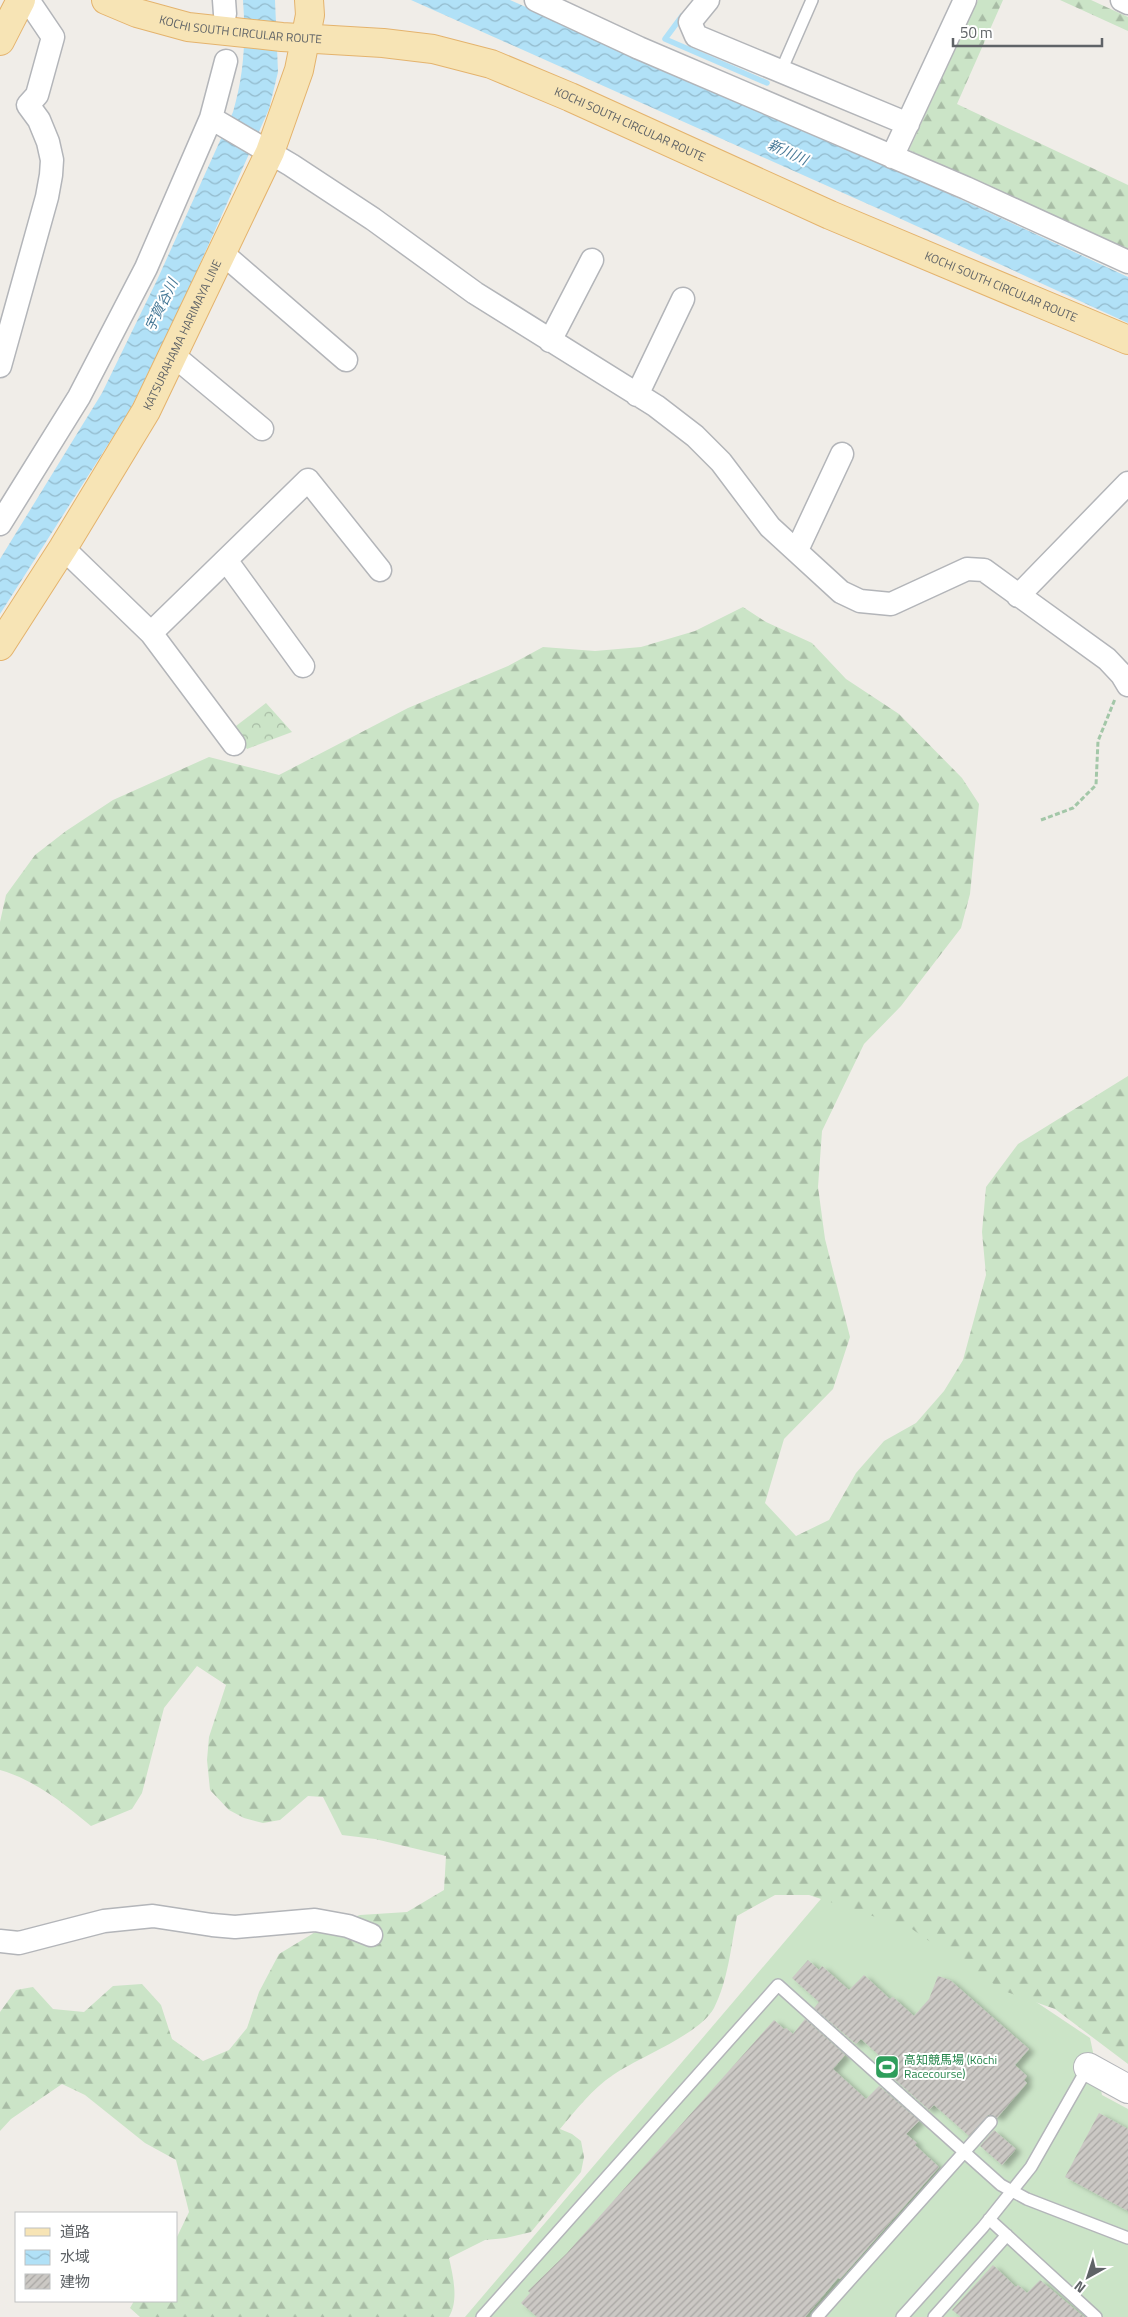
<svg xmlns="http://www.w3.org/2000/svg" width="1128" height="2317" font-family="'Titillium Web','Noto Sans JP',sans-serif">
	<defs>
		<pattern id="forest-firs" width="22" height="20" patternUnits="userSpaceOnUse" patternTransform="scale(1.25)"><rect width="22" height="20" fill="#cbe4c7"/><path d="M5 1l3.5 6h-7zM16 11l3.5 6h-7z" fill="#a8bca5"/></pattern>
		<pattern id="park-crowns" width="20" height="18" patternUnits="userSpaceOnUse" patternTransform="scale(1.25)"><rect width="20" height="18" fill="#cbe4c7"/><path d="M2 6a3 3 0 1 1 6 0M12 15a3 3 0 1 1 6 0" fill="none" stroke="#a8bca5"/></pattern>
		<pattern id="water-waves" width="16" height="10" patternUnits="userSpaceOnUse" patternTransform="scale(1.25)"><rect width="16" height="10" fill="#b1e1f7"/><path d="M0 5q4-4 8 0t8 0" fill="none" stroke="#93bacc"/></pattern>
		<pattern id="building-hatch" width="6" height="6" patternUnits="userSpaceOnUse" patternTransform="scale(1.25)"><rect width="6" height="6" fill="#cbc8c4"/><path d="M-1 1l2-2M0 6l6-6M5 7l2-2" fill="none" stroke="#a8a6a3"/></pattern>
		<filter id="shadow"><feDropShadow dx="5.5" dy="3" stdDeviation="2.5" flood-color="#0004"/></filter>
	</defs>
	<rect width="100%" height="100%" fill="#f0ede8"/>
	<path fill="#cbe4c7" d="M 843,1873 L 1090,2038 L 1102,2095 L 1128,2109 L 1128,2317 L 465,2317 Z"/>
	<path fill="url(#forest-firs)" d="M 978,0 L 1003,0 L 957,104 L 1128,185 L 1128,254 L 909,150 Z
		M 1060,0 L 1091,0 L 1128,17 L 1128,31 Z
		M 743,607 L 766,622 L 812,643 L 846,679 L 899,714 L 962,778 L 979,804 L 970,894 L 961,928 L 901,1006 L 864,1044 L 822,1131 L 818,1187 L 825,1239 L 850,1337 L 833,1389 L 784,1439 L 765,1503 L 796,1536 L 829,1520 L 856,1473 L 884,1441 L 916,1423 L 944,1391 L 963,1360 L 986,1275 L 982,1232 L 986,1187 L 1018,1144 L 1128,1076 L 1128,2064 L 1055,2009 L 1007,1992 L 967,1968 L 912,1929 L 809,1895 L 775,1895 L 737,1916 C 731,1946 728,1981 714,2008 C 699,2035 639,2057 613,2075 C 592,2089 576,2110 560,2129 L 572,2134 L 581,2141 L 584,2157 L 581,2172 L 531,2232 L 506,2238 L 485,2240 L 449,2258 C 453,2276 459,2300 449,2317 L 140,2317 L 130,2308 L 134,2301 L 176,2301 L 176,2239 L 189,2212 L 176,2160 L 145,2143 L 85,2095 L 62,2084 L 11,2119 L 0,2131 L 0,2012 L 16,1990 L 33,1987 L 53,2009 L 84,2012 L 113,1986 L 142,1984 L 161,2005 L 172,2039 L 203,2061 L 229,2050 L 247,2028 L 259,1992 L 279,1954 L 322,1928 L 360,1915 L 407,1912 L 444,1890 L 446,1856 L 375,1839 L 342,1835 L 323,1797 L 308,1796 L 280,1820 L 263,1823 L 244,1818 L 229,1810 L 210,1790 L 207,1760 L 209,1737 L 226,1685 L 197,1666 L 164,1708 L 142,1793 L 132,1809 L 91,1826 C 63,1803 35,1780 0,1770 L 0,922 L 6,895 L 35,855 L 66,831 L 113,800 L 209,757 L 279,775 L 408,708 L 508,666 L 543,647 L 595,651 L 641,647 L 695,631 Z"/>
	<path fill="url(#park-crowns)" d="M 266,703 L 292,732 L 247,749 L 232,729 Z"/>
	<path fill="url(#water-waves)" d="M 243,0 L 275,0 L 278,72 L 269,109 L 187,293 L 130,410 L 0,614 L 0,559 L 102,393 L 158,278 L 233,112 C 244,75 246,39 243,0 Z
		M 411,0 L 510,0 L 932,186 L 1128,277 L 1128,323 L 888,213 Z"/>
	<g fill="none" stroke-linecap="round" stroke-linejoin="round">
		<path stroke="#b1e1f7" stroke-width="5.5" d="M 682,16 L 665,39 L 767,83"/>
	</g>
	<path fill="url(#building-hatch)" filter="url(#shadow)" d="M 808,1960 L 819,1970 L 822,1966 L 849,1990 L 864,1975 L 890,1999 L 893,1997 L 914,2016 L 929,1999 L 938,1976 L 950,1980 L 1029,2049 L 1015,2065 L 1027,2076 L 1024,2080 L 1027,2083 L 997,2118 L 993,2115 L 988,2115 L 969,2136 L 934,2105 L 929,2110 L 890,2075 L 895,2070 L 861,2039 L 856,2044 L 814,2008 L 819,2002 L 792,1978 Z
		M 805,2019 L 845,2055 L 833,2069 L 866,2099 L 879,2086 L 919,2121 L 906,2134 L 917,2143 L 915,2145 L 939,2167 L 840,2279 L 838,2278 L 805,2317 L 537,2317 L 521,2303 L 530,2293 L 528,2291 L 567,2253 L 774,2020 L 784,2029 L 786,2028 L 793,2034 Z
		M 1099,2113 L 1128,2129 L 1128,2211 L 1065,2177 Z
		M 994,2130 L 1016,2149 L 1002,2165 L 980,2146 Z
		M 993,2265 L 1016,2287 L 1018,2285 L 1027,2293 L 1040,2280 L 1084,2317 L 961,2317 L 952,2310 Z"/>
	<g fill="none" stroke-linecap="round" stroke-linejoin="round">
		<defs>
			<path id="service" d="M 781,71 L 812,0
				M 989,2219 L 1096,2317
				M 482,2317 L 778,1985 L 1001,2185 L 1027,2199 L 1128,2238
				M 817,2317 L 991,2122
				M 902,2317 L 983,2227 L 1031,2167 L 1088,2067
				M 934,2317 L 1007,2235"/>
			<path id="minor" d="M 224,0 L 225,14
				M 536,0 L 639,48 L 966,188 L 1128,262
				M 708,0 L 690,22 L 696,36 L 908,124
				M 1122,0 L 1128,3
				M 211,118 L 291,165 L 373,219 L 475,293 L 656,406 L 695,436 L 721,462 L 770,527 L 841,592 L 860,601 L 891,604 L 967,569 L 984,570 L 1107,659 L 1122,675 L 1128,685
				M 892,157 L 965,0
				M 221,252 L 346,360
				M 550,341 L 592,260
				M 173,355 L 262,429
				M 0,366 L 47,197 L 51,175 L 52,160 L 48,142 L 39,120 L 28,105 L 37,95 L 53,37 L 28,0
				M 637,395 L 683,299
				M 0,524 L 79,397 L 146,268 L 211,118 L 226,61
				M 63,548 L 151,633 L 234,744
				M 797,550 L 842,454
				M 226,560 L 303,666
				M 1018,596 L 1128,483
				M 151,633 L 308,480 L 380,570
				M 0,1941 L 19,1943 L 104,1921 L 153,1916 L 212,1925 L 235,1927 L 315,1920 L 348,1926 L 371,1935"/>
			<path id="tertiary" d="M 1088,2067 L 1128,2089"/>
			<g id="primary">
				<path id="s1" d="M 106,0 L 137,13 L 188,27 L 282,37 L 383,43 L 433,49 L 491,64 L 570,97 L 830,215 L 1128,340"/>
				<path d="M 0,41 L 21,0"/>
				<path id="s2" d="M 0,646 L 63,548 L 146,411 L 270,152 L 299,70 L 310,15 L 309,0"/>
			</g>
		</defs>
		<use href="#service" stroke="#b3b5b9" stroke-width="14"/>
		<use href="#minor" stroke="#b3b5b9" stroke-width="25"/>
		<use href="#tertiary" stroke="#b3b5b9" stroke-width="30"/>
		<use href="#primary" stroke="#e4b36d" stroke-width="30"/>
		<path stroke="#a3c7a8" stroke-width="3" stroke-dasharray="5 2.5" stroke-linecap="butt" d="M 1041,820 L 1073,808 L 1096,785 L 1098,741 L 1115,699"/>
		<use href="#service" stroke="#fff" stroke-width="11"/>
		<use href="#minor" stroke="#fff" stroke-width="22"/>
		<use href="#tertiary" stroke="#fff" stroke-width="28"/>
		<use href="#primary" stroke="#f7e4b5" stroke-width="28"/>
	</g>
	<defs>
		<symbol id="stadium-square" viewBox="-11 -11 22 22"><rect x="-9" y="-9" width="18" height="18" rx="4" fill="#2e9e5b" stroke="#fff"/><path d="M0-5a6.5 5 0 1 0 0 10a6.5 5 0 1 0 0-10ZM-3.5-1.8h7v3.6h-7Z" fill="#fff"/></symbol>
	</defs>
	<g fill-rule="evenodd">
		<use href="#stadium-square" x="873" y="2053" width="28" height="28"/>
	</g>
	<g text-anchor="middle" stroke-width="4" stroke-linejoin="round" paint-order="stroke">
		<g font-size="12" fill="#5f6367" stroke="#fff">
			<text dy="4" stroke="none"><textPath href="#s1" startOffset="139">KOCHI SOUTH CIRCULAR ROUTE</textPath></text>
			<text dy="4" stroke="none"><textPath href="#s1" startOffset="544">KOCHI SOUTH CIRCULAR ROUTE</textPath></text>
			<text dy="4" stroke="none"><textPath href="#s1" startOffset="949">KOCHI SOUTH CIRCULAR ROUTE</textPath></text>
			<text dy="4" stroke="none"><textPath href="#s2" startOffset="361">KATSURAHAMA HARIMAYA LINE</textPath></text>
		</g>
		<g font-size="12" fill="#27864d" stroke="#fff" text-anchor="start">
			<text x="904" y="2064">高知競馬場 (Kōchi<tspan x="904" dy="14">Racecourse)</tspan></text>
		</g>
		<g font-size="14" font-style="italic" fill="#477997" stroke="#fff">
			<text transform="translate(788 152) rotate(24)" y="5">新川川</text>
			<text transform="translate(161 305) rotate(-64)" y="5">宇賀谷川</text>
		</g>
	</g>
	<rect x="15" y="2212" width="162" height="90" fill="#ffffff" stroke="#bfc1c2"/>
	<rect x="25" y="2228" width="25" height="8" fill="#f7e4b5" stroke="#bfc1c2"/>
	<text x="60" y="2237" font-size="15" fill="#5f6367">道路</text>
	<rect x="25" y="2250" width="25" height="15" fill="url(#water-waves)" stroke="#bfc1c2"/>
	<text x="60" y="2262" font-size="15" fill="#5f6367">水域</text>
	<rect x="25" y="2274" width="25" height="15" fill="url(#building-hatch)" stroke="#bfc1c2"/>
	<text x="60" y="2287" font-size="15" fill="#5f6367">建物</text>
	<g transform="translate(1088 2277) rotate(219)" stroke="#ffffff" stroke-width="4" paint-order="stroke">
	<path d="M0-4L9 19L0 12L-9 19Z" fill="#5f6367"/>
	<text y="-8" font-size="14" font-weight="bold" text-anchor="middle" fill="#5f6367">N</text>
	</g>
	<path d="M953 38v8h149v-8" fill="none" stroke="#5f6367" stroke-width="2.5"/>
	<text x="960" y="38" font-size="15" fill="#5f6367" stroke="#ffffff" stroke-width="4" paint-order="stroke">50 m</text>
</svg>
